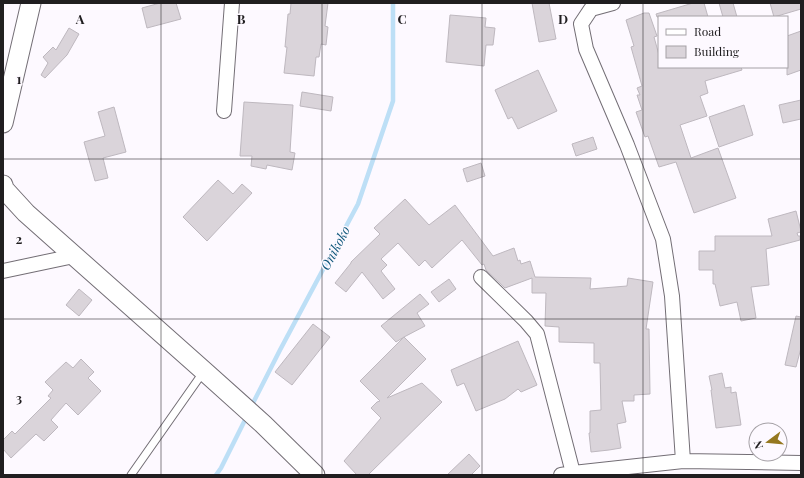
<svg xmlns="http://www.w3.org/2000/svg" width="804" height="478" font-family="'Playfair Display',serif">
	<rect width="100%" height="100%" fill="#fdf9ff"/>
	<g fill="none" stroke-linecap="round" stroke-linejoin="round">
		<path stroke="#bddff6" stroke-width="4.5" d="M 251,407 L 280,350 L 358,204 L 393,101 L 393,3
			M 216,475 L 221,468 L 247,416"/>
	</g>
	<path fill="#dad4da" stroke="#beb8bf" d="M 160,3 L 176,3 L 181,19 L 147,28 L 142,8 Z
		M 291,3 L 328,3 L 325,26 L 328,27 L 326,45 L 321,44 L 319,57 L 316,57 L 314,76 L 284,73 L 287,47 L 285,47 L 288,14 L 290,14 Z
		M 532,3 L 549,3 L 556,39 L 539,42 Z
		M 693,3 L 704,3 L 708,17 L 657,17 L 656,14 Z
		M 719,3 L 733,3 L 737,17 L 723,17 Z
		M 770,3 L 801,3 L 801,9 L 774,17 Z
		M 644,13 L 649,13 L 657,36 L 654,37 L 659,55 L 659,67 L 741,67 L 742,70 L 705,81 L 708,93 L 700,96 L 707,116 L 680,125 L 691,158 L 718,148 L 736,198 L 694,213 L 676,162 L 659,167 L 648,136 L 645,137 L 636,112 L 642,110 L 637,95 L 640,95 L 637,88 L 642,86 L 631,47 L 634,46 L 626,20 Z
		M 450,15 L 486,18 L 485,27 L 495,28 L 493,45 L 486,45 L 484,66 L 446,62 Z
		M 69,28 L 79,34 L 67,55 L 45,78 L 41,75 L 48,63 L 43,57 L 53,47 L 56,50 Z
		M 801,31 L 801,70 L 787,75 L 787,36 Z
		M 538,70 L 557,111 L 518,129 L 512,117 L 508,119 L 495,90 Z
		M 302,92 L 333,97 L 331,111 L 300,106 Z
		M 801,100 L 801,119 L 783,123 L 779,105 Z
		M 244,102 L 293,105 L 290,152 L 295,153 L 292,170 L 267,165 L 266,169 L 251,166 L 252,156 L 240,156 Z
		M 744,105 L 753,135 L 719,147 L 709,117 Z
		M 114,107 L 126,152 L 103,158 L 108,178 L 95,181 L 84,142 L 105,136 L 98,112 Z
		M 593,137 L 597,149 L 576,156 L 572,144 Z
		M 481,163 L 485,176 L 467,182 L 463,169 Z
		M 218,180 L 233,194 L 242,184 L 252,193 L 207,241 L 183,217 Z
		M 405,199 L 429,225 L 455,205 L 493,256 L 514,248 L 518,261 L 520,260 L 521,264 L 530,261 L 535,277 L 591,278 L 590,289 L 627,286 L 628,278 L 653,282 L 646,329 L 649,329 L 650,394 L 634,395 L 634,401 L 622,401 L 626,422 L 617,424 L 621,448 L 609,450 L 591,452 L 589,433 L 590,433 L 590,411 L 601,410 L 600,363 L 594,363 L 594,343 L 559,342 L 559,327 L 545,326 L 546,293 L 532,293 L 532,278 L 505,288 L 486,270 L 484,264 L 482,265 L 462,240 L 432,268 L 425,260 L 419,266 L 398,243 L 381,259 L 387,265 L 381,271 L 395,289 L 383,299 L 362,272 L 346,292 L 335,283 L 351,263 L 351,262 L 380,234 L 374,228 Z
		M 796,211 L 801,231 L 801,232 L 797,233 L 798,236 L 800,236 L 800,240 L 766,249 L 769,285 L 751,287 L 756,318 L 741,321 L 737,302 L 720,306 L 715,284 L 713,284 L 713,270 L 699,270 L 699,251 L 715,251 L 715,236 L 772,236 L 768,219 Z
		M 449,279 L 456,289 L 439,302 L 431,292 Z
		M 79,289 L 92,300 L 79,316 L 66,305 Z
		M 420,294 L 429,304 L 417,313 L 425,326 L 404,337 L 426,359 L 387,398 L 422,383 L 442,402 L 368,475 L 357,475 L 344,461 L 381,418 L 371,408 L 377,402 L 380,401 L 360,381 L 404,337 L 396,342 L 381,326 Z
		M 796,316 L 801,317 L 801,348 L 796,367 L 785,365 Z
		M 313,324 L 330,337 L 292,385 L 275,372 Z
		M 518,341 L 537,385 L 521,392 L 518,389 L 505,399 L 476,411 L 464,383 L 457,386 L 451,370 Z
		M 81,359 L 94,372 L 88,378 L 101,391 L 78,415 L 66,403 L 51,420 L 58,427 L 44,441 L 36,434 L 11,458 L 3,449 L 3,440 L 12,431 L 15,434 L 51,398 L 48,396 L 53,390 L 45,382 L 66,362 L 73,368 Z
		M 722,373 L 725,388 L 731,387 L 731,393 L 736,392 L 741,425 L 716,428 L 711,390 L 712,390 L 709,376 Z
		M 469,454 L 480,466 L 471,475 L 447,475 Z"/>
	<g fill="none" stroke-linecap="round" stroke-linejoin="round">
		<defs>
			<path id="lane" d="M 131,475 L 204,371"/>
			<path id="street" d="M 613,3 L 591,9 L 581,24 L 586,49 L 627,145 L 663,239 L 672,296 L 683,461
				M 224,111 L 232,3
				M 3,271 L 74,256
				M 481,277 L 526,321 L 537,334 L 573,473
				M 561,475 L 573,473 L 683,461 L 801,463"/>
			<path id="secondary" d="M 3,123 L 31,3
				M 3,185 L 4,189 L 26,213 L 204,371 L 263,424 L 315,475"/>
		</defs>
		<use href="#lane" stroke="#736e75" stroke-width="9"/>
		<use href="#street" stroke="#736e75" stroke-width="16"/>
		<use href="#secondary" stroke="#736e75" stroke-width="21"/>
		<use href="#lane" stroke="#fff" stroke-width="7"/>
		<use href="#street" stroke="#fff" stroke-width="14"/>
		<use href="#secondary" stroke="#fff" stroke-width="19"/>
	</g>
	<path fill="none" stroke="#201e20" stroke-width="1" stroke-opacity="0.55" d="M 161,3 L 161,475M 322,3 L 322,475M 482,3 L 482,475M 643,3 L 643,475M 3,159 L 801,159M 3,319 L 801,319"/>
	<g text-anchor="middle" stroke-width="3" stroke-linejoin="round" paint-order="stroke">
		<g font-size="13" font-style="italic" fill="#0f577c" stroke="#fdf9ff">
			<text transform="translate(335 248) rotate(-62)" y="5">Onikoko</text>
		</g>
	</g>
	<g font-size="13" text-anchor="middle" font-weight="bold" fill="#201e20" stroke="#fdf9ff" stroke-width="3" stroke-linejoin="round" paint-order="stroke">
		<text x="80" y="24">A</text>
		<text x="241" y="24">B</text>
		<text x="402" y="24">C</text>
		<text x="563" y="24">D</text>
		<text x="19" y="84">1</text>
		<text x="19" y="244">2</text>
		<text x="19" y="403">3</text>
	</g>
	<rect width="804" height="478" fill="none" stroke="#201e20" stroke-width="8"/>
	<rect x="658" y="16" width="130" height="52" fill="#fdf9ff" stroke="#a5a1a6"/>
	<rect x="666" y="29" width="20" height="6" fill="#ffffff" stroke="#a5a1a6"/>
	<text x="694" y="36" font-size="12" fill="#201e20">Road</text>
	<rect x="666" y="46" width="20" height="12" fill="#dad4da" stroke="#a5a1a6"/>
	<text x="694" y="56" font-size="12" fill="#201e20">Building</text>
	<g transform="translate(768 442) rotate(254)"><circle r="19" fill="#fdf9ff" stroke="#a5a1a6"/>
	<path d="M0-3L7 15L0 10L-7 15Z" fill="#95781f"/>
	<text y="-6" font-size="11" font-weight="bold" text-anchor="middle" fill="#201e20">N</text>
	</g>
</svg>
